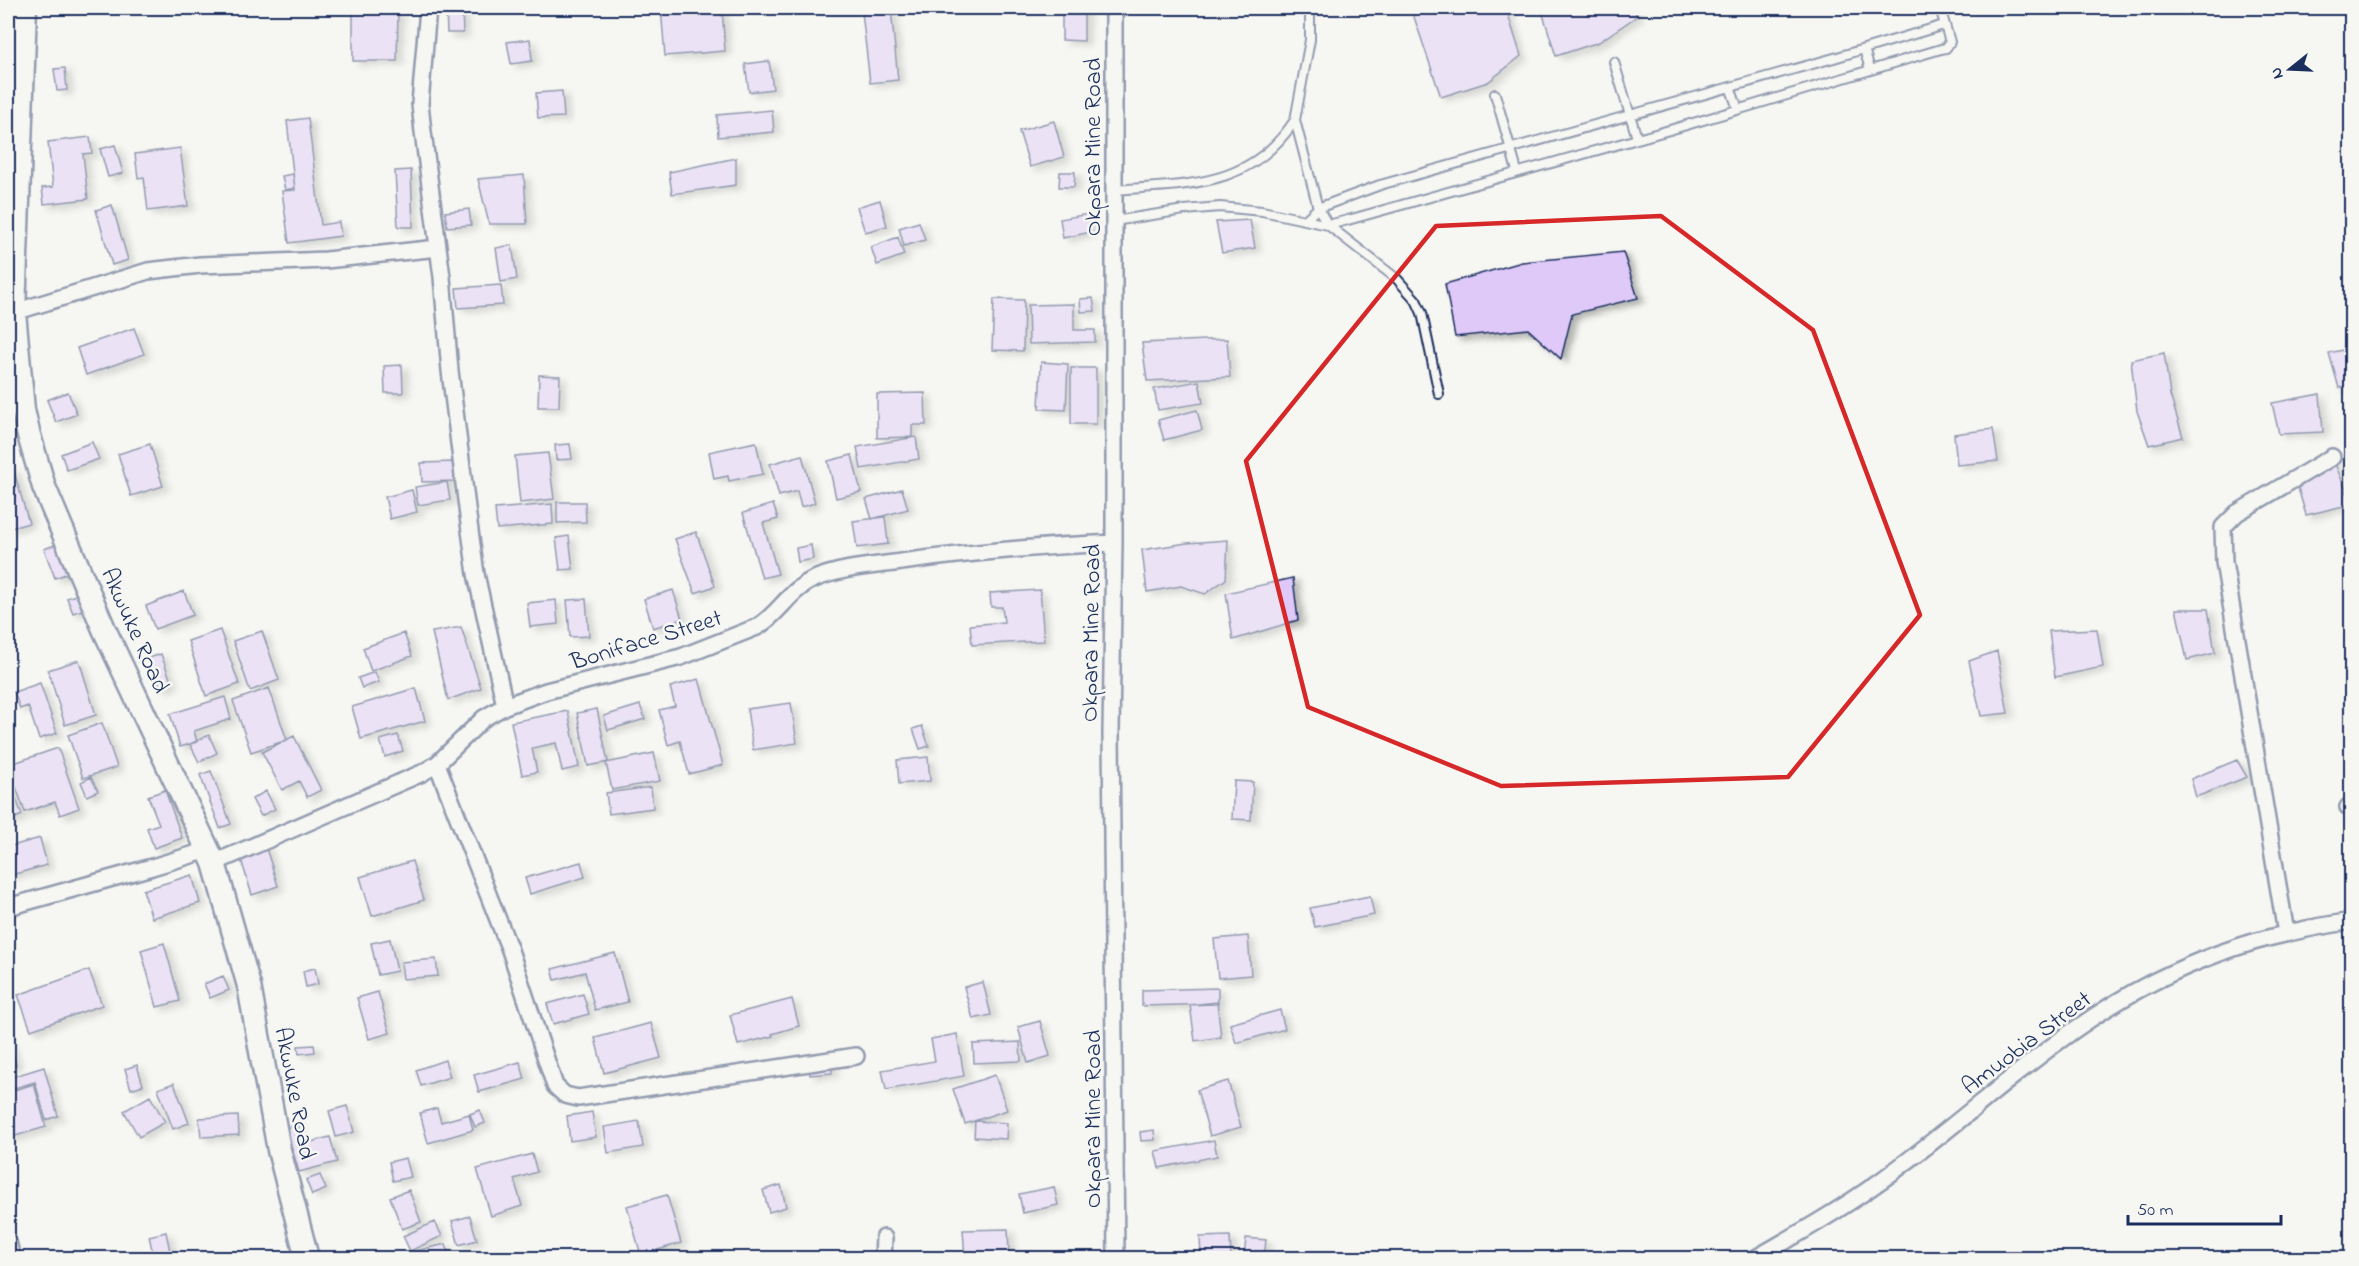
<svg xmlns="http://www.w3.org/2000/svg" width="2359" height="1266" font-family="'Indie Flower',sans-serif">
	<defs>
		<filter id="shadow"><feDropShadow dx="6" dy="4" stdDeviation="3" flood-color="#0004"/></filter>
	</defs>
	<rect width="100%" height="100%" fill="#f6f6f2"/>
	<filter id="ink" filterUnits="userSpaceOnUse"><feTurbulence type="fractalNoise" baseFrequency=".0167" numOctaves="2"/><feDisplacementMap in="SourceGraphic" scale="12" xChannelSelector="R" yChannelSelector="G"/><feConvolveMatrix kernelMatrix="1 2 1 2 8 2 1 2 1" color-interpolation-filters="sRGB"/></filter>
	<g filter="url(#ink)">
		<path fill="#dec9f9" stroke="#1b2f5e" stroke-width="1.5" filter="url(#shadow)" d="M 446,8 L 462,8 L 463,33 L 447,33 Z
			M 661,8 L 722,8 L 725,51 L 665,56 Z
			M 1062,8 L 1084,8 L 1084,41 L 1062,40 Z
			M 1411,8 L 1506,8 L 1521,56 L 1488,82 L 1441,97 Z
			M 1541,8 L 1634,8 L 1637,16 L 1599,42 L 1556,56 Z
			M 891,9 L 898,80 L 870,83 L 862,12 Z
			M 353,11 L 398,11 L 397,61 L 353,61 Z
			M 530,39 L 532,61 L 511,64 L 507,42 Z
			M 769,61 L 773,89 L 749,92 L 745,64 Z
			M 65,68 L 67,90 L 57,91 L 54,69 Z
			M 562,91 L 564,117 L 538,118 L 536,93 Z
			M 772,110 L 774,132 L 718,137 L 717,115 Z
			M 308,118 L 321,225 L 339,222 L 341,236 L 289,243 L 282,191 L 295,190 L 287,121 Z
			M 1054,121 L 1064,157 L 1030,167 L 1019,131 Z
			M 90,137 L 92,153 L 83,154 L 88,199 L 44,204 L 42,188 L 53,187 L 48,142 Z
			M 115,145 L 123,173 L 108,177 L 100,149 Z
			M 180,148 L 188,206 L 148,211 L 144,177 L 138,178 L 135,154 Z
			M 736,158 L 736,185 L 672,194 L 669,172 Z
			M 411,170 L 413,227 L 398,227 L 395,171 Z
			M 1060,172 L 1075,172 L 1074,187 L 1059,187 Z
			M 293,174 L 295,188 L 285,190 L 282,176 Z
			M 524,175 L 527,224 L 489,224 L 478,179 Z
			M 880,200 L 887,226 L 865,232 L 857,207 Z
			M 112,205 L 128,260 L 112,265 L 96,210 Z
			M 469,209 L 471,225 L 447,227 L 445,212 Z
			M 1088,214 L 1091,232 L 1063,238 L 1060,219 Z
			M 1250,220 L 1255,248 L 1222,253 L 1216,222 Z
			M 919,222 L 925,240 L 904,246 L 899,228 Z
			M 898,237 L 904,255 L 877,265 L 871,247 Z
			M 512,245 L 517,279 L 501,282 L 496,248 Z
			M 1623,252 L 1638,298 L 1572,314 L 1561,359 L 1528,329 L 1455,337 L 1445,284 L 1522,262 Z
			M 501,285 L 503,305 L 458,308 L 456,288 Z
			M 1093,298 L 1095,311 L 1081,312 L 1080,299 Z
			M 994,299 L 1024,300 L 1023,351 L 992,350 Z
			M 1074,304 L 1074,330 L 1095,330 L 1095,342 L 1029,344 L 1028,305 Z
			M 134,328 L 144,354 L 86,375 L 77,348 Z
			M 1227,339 L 1230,377 L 1147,381 L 1142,343 Z
			M 2352,348 L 2352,385 L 2339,388 L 2329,353 Z
			M 2164,353 L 2170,395 L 2183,437 L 2149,445 L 2137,411 L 2131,360 Z
			M 1041,362 L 1068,364 L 1066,410 L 1039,409 Z
			M 402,365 L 403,393 L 385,393 L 384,366 Z
			M 1071,368 L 1096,368 L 1096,424 L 1071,424 Z
			M 539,375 L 560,376 L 559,407 L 538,407 Z
			M 1199,381 L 1203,403 L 1158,410 L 1154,389 Z
			M 68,392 L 77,414 L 56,422 L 47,400 Z
			M 925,393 L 926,425 L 912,425 L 912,437 L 877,438 L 877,394 Z
			M 2320,394 L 2323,432 L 2279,434 L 2272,403 Z
			M 1197,410 L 1202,430 L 1164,440 L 1158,420 Z
			M 1993,429 L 1998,461 L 1957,465 L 1954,434 Z
			M 916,437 L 919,459 L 861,469 L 857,447 Z
			M 92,442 L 99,459 L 67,470 L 61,454 Z
			M 756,442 L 763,474 L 729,481 L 728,476 L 714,479 L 709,452 Z
			M 150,444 L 163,486 L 131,496 L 118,454 Z
			M 570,444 L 572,459 L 556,460 L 555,445 Z
			M 548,453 L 554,499 L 520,503 L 515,456 Z
			M 802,455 L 815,503 L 801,507 L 797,491 L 779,496 L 770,464 Z
			M 852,455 L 861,492 L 836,498 L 828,461 Z
			M 2332,457 L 2352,504 L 2306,515 L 2298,488 Z
			M 455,462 L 455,481 L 422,482 L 421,463 Z
			M 13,468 L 29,523 L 8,529 L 8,469 Z
			M 447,482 L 450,500 L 418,505 L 415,487 Z
			M 902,489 L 908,509 L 872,519 L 866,499 Z
			M 412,490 L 417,512 L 390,519 L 385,497 Z
			M 557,502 L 585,502 L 586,522 L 557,523 Z
			M 552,504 L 553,524 L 497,529 L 495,509 Z
			M 773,504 L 778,519 L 763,523 L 778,574 L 762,578 L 743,513 Z
			M 885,517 L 888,544 L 857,548 L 853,521 Z
			M 696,532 L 715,586 L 695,593 L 675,539 Z
			M 569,536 L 573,569 L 560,570 L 556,538 Z
			M 1228,540 L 1226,579 L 1205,594 L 1181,586 L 1147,592 L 1142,550 L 1187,543 Z
			M 60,543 L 71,572 L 55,578 L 44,549 Z
			M 811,545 L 813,559 L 798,562 L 796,548 Z
			M 1293,578 L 1298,620 L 1233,640 L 1226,593 Z
			M 673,590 L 682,619 L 653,628 L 644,599 Z
			M 1040,590 L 1044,641 L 972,645 L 970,625 L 1004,622 L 1002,607 L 991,607 L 990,593 Z
			M 184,591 L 193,615 L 155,629 L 146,606 Z
			M 78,594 L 91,607 L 73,613 L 67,598 Z
			M 586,599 L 589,636 L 570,637 L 567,600 Z
			M 556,600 L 558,624 L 530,627 L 527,603 Z
			M 2176,609 L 2208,609 L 2215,653 L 2187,660 Z
			M 461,627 L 481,688 L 448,700 L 432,632 Z
			M 2097,629 L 2103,667 L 2055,677 L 2049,631 Z
			M 220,630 L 239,684 L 206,696 L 188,641 Z
			M 262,631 L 279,680 L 250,691 L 233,641 Z
			M 404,633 L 412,656 L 371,671 L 363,648 Z
			M 1997,651 L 2008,713 L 1981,716 L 1969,661 Z
			M 161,654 L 172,684 L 161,688 L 149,658 Z
			M 79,660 L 96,715 L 65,725 L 48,670 Z
			M 375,672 L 379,682 L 362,688 L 358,678 Z
			M 699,679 L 723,765 L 689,774 L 680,741 L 668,745 L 659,710 L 675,706 L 670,687 Z
			M 40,683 L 57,733 L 39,739 L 28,706 L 20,709 L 14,692 Z
			M 269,688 L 287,740 L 251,752 L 233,701 Z
			M 416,688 L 425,721 L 361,739 L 352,707 Z
			M 225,697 L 231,719 L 194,731 L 197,742 L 180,747 L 170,714 Z
			M 791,703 L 797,743 L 753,750 L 747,709 Z
			M 640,705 L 645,719 L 608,730 L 604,716 Z
			M 597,709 L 608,762 L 588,766 L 577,713 Z
			M 568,711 L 579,767 L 562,771 L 556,743 L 532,748 L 537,772 L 522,775 L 511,722 Z
			M 102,723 L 117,767 L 83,778 L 68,735 Z
			M 922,726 L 929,746 L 920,749 L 913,729 Z
			M 209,735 L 217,753 L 199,762 L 190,744 Z
			M 398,735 L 403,751 L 385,757 L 380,740 Z
			M 294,736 L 321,790 L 307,797 L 299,781 L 282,790 L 262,752 Z
			M 58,748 L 79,808 L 60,815 L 55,802 L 25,812 L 8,765 Z
			M 654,753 L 660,781 L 612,790 L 606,763 Z
			M 928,757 L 930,781 L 899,784 L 897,760 Z
			M 2237,760 L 2247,777 L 2196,797 L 2191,779 Z
			M 211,771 L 231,824 L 220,828 L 200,775 Z
			M 8,776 L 22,815 L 8,821 Z
			M 91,777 L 98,791 L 87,796 L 81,782 Z
			M 1234,781 L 1253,782 L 1251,820 L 1232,819 Z
			M 651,787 L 653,808 L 609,814 L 606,793 Z
			M 165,790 L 182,838 L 154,848 L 147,828 L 159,824 L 148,796 Z
			M 266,791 L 275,809 L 261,816 L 252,799 Z
			M 40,838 L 47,865 L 8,876 L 8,847 Z
			M 265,845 L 278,886 L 252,895 L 239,853 Z
			M 412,861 L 424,900 L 372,916 L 360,877 Z
			M 581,862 L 585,877 L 530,894 L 525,878 Z
			M 192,875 L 200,903 L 152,918 L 143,890 Z
			M 1370,896 L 1374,915 L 1315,927 L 1310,908 Z
			M 1248,936 L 1251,975 L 1218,978 L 1214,939 Z
			M 390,939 L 397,971 L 378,975 L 371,943 Z
			M 164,943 L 180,1001 L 157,1007 L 141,950 Z
			M 615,953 L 628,1002 L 595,1010 L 585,972 L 555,980 L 552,969 Z
			M 436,959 L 438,976 L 403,979 L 401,962 Z
			M 315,968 L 318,984 L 306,987 L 303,971 Z
			M 89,970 L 102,1005 L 31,1030 L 18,995 Z
			M 223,976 L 229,990 L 210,998 L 204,984 Z
			M 983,982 L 991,1015 L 973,1019 L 964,987 Z
			M 1218,988 L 1218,1004 L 1142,1006 L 1142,990 Z
			M 378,992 L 390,1033 L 369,1039 L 357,998 Z
			M 583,994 L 589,1014 L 553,1024 L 547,1004 Z
			M 792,999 L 799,1026 L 772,1034 L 773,1036 L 738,1045 L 730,1015 Z
			M 1217,1002 L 1221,1037 L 1195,1041 L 1190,1005 Z
			M 1280,1010 L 1285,1029 L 1236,1043 L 1230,1024 Z
			M 1040,1021 L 1050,1056 L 1028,1063 L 1018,1027 Z
			M 651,1023 L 661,1058 L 604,1073 L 595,1038 Z
			M 957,1034 L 964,1076 L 886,1090 L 882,1070 L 935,1061 L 931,1039 Z
			M 8,1036 L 16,1065 L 8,1067 Z
			M 1020,1042 L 1021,1061 L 974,1063 L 973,1044 Z
			M 314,1045 L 315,1052 L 299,1054 L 298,1046 Z
			M 830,1054 L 832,1073 L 810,1075 L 808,1056 Z
			M 445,1060 L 450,1077 L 421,1086 L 416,1070 Z
			M 520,1062 L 525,1079 L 479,1092 L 474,1075 Z
			M 137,1065 L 143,1085 L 131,1089 L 125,1069 Z
			M 44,1067 L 58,1116 L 46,1120 L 35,1082 L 8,1090 L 8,1078 Z
			M 995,1075 L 1007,1110 L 965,1124 L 953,1089 Z
			M 1228,1081 L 1241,1127 L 1210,1136 L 1197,1090 Z
			M 174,1083 L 189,1123 L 173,1129 L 158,1089 Z
			M 34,1084 L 46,1127 L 8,1138 L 8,1092 Z
			M 150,1096 L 165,1122 L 139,1137 L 124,1111 Z
			M 347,1106 L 354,1132 L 336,1137 L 329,1111 Z
			M 437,1108 L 441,1122 L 469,1114 L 473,1130 L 428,1143 L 420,1113 Z
			M 480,1110 L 485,1123 L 475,1127 L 470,1114 Z
			M 592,1112 L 596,1137 L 570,1141 L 567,1116 Z
			M 238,1116 L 239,1135 L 201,1137 L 199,1118 Z
			M 639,1121 L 643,1147 L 608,1153 L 604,1127 Z
			M 975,1121 L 1007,1123 L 1006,1139 L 974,1137 Z
			M 298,1124 L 303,1144 L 330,1137 L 337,1162 L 299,1172 L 286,1128 Z
			M 1154,1130 L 1155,1140 L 1141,1141 L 1140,1132 Z
			M 1214,1140 L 1217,1156 L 1159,1168 L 1155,1151 Z
			M 532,1154 L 537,1172 L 514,1179 L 522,1206 L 491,1216 L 477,1169 Z
			M 406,1158 L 411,1177 L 393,1181 L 389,1162 Z
			M 320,1175 L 326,1189 L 312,1195 L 306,1180 Z
			M 781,1185 L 786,1207 L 769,1212 L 763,1190 Z
			M 1054,1187 L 1058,1205 L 1023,1213 L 1019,1194 Z
			M 409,1190 L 421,1222 L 402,1229 L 390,1197 Z
			M 667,1195 L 681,1243 L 641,1255 L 627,1206 Z
			M 470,1216 L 477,1240 L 459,1245 L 452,1221 Z
			M 435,1222 L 442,1236 L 410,1251 L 403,1236 Z
			M 1008,1229 L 1009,1254 L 1030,1253 L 1030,1258 L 965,1258 L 963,1230 Z
			M 166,1232 L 170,1251 L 153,1254 L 149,1236 Z
			M 1230,1236 L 1231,1258 L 1201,1258 L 1200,1237 Z
			M 1246,1238 L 1266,1240 L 1264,1258 L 1244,1258 Z
			M 446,1244 L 450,1258 L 385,1258 Z"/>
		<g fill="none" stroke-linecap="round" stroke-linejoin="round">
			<defs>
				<path id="lane" d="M 1310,8 L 1310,40 L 1295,120 L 1318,208 L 1328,225 L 1397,279 L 1416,300 L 1422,313 L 1439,394
					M 1864,49 L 1870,69
					M 1614,62 L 1637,138
					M 1730,87 L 1738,109
					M 1495,94 L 1517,171
					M 1113,190 C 1187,184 1250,189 1295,120
					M 1305,220 L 1318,208 L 1380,185 L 1834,58 L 1944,25
					M 1114,221 L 1184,210 L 1220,207 L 1262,211 L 1328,225 L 1348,220 L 1673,129 L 1941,49 L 1946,48 L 1950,42 L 1940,8"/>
				<path id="street" d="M 428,8 L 420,104 L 423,132 L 442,277 L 450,371 L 468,516 L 476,574 L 505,706
					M 1114,8 L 1114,543 L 1111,732 L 1116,1258
					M 8,314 L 148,271 L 200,265 L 326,260 L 438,248
					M 437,764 L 510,950 L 555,1086 L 565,1095 L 578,1098 L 856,1056
					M 2348,807 L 2352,808
					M 214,863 L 422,773 L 437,764 L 484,718 L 505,706 L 546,691 L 681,657 L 757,627 C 778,615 789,591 812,580 C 839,568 872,566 901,562 C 972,552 1043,546 1114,543
					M 8,907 L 152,867 L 208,850
					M 2286,933 L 2224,562 L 2223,527 L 2237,513 L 2332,457
					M 8,1242 L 12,1258
					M 883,1258 L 884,1238
					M 1756,1258 C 1798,1234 1840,1210 1879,1182 C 1971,1117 2052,1033 2153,982 C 2195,961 2239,944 2285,934 C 2307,928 2329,925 2352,921"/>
				<path id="secondary" d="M 25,8 L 14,312 L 23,410 L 28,432 L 44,487 L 104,629 L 214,863 L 249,986 L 279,1150 L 307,1258"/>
			</defs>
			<use href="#lane" stroke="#1b2f5e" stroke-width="12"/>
			<use href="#street" stroke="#1b2f5e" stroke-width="20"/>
			<use href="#secondary" stroke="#1b2f5e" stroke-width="27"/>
			<use href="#lane" stroke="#f6f6f2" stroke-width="8"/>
			<use href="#street" stroke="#f6f6f2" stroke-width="15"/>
			<use href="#secondary" stroke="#f6f6f2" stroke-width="22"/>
		</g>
	</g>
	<path d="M0 0H2359V1266H0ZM 1661,216 L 1813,330 L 1920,615 L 1788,777 L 1501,786 L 1308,707 L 1246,461 L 1436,226 Z" fill="#f6f6f2" fill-opacity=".55" fill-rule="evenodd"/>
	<path fill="none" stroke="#d62828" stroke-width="4.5" stroke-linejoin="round" d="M 1661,216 L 1813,330 L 1920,615 L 1788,777 L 1501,786 L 1308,707 L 1246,461 L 1436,226 Z"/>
	<g text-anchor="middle" stroke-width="5" stroke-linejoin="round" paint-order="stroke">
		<g font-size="24" fill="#1b2f5e" stroke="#f6f6f2">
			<text transform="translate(1092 147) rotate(-90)" y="8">Okpara Mine Road</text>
			<text transform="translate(136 630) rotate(66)" y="8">Akwuke Road</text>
			<text transform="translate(1090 633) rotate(-89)" y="8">Okpara Mine Road</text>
			<text transform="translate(646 639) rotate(-17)" y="8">Boniface Street</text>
			<text transform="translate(2026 1042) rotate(-37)" y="8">Amuobia Street</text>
			<text transform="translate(296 1093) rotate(79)" y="8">Akwuke Road</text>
			<text transform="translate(1092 1119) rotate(-90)" y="8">Okpara Mine Road</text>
		</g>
	</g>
	<rect width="2359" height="1266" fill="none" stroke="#f6f6f2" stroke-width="30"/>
	<rect x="15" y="15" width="2329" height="1236" fill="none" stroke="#1b2f5e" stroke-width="2" filter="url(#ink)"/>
	<g transform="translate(2290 69) rotate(252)" stroke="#f6f6f2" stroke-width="4.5" paint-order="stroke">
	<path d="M0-4.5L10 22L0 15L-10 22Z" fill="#1b2f5e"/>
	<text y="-9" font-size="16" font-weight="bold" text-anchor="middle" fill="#1b2f5e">N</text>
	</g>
	<path d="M2128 1215v9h153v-9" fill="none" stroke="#1b2f5e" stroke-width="3"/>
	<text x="2137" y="1215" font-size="18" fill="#1b2f5e" stroke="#f6f6f2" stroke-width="4.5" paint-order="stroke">50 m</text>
</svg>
